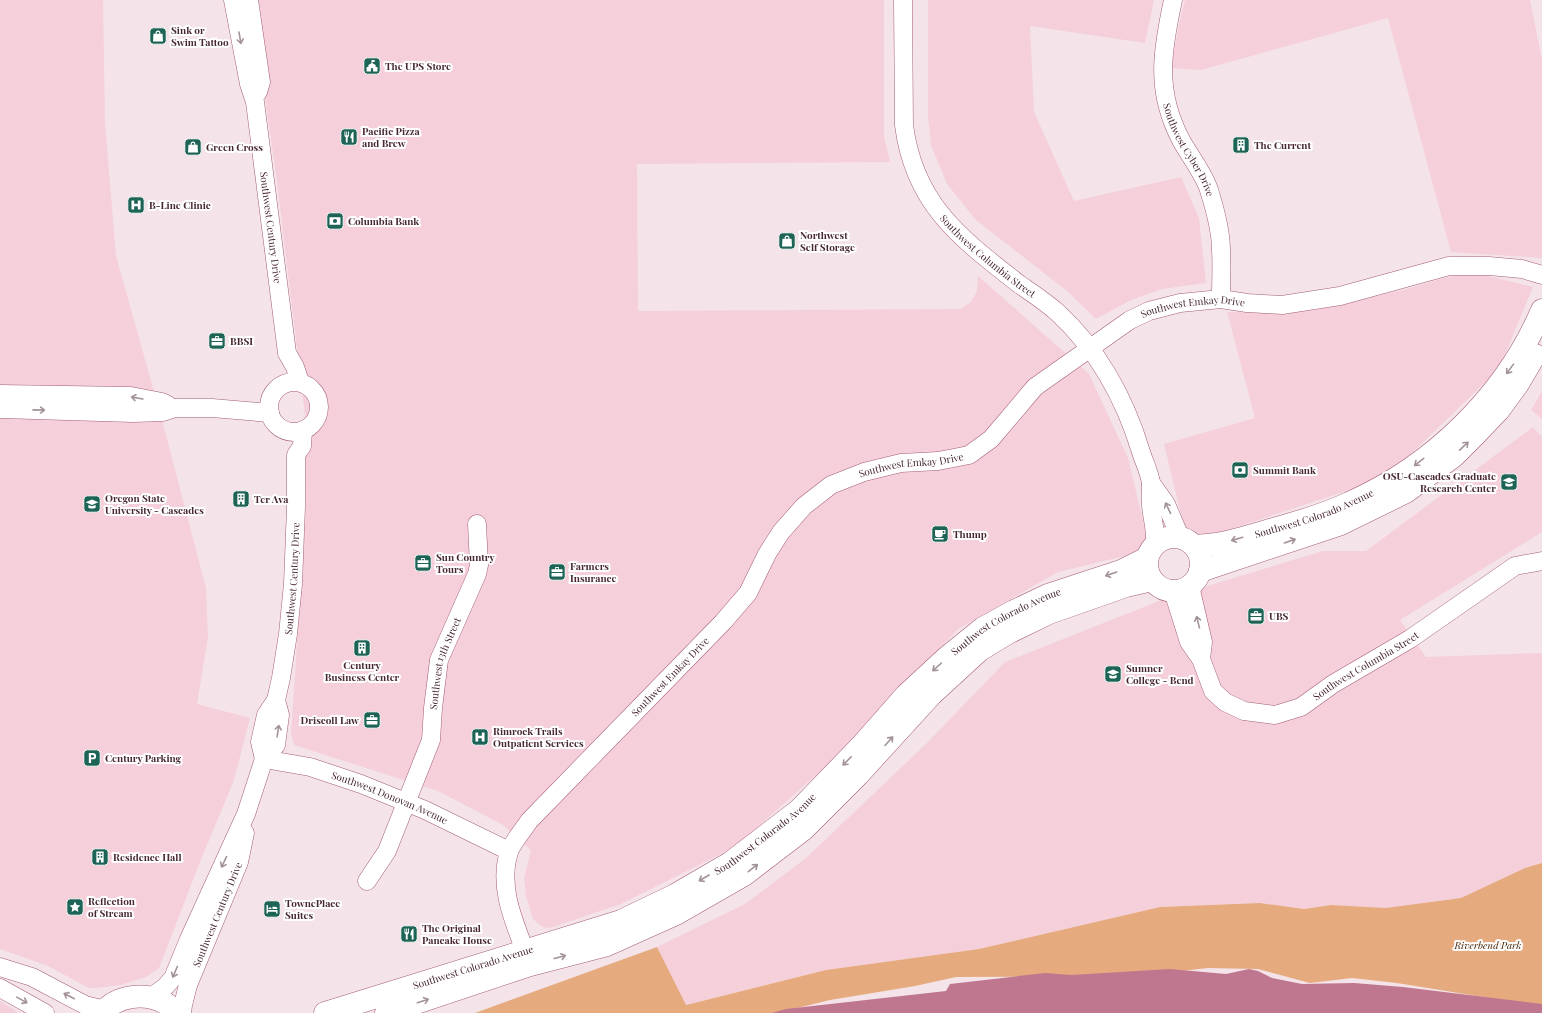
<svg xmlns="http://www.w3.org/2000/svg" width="1542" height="1013" font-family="'Playfair Display',serif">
	<rect width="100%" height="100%" fill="#f4e3e8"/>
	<path fill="#f5d0db" d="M 0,0 L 103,0 L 105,123 L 116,256 L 162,420 L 206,588 L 208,637 L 197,704 L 250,718 L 234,780 L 200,862 L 159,968 L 146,977 L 121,985 L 96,988 L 89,988 L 48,966 L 0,949 Z
		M 251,0 L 884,0 L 884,136 L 890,162 L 637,164 L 638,311 L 961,309 L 971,302 L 977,291 L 978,276 L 1089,374 L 1128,458 L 1150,550 L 1058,572 L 958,629 L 850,745 L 735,847 L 621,904 L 550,928 L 542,927 L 533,919 L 526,896 L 524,879 L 531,850 L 503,825 L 438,791 L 294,745 L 291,734 L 306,509 L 305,415 L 276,174 Z
		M 928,0 L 1154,0 L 1145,43 L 1030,26 L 1034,112 L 1074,201 L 1181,177 L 1199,218 L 1206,283 L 1162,289 L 1131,300 L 1096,319 L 1067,291 L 976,220 L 947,184 L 931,145 L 928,117 Z
		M 1185,0 L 1530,0 L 1542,59 L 1542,258 L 1451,252 L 1388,18 L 1201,70 L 1171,68 L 1179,24 Z
		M 1454,275 L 1484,275 L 1533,287 L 1499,369 L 1386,478 L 1188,543 L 1164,444 L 1255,418 L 1227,312 L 1315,310 L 1407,289 Z
		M 1542,391 L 1542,419 L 1531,410 Z
		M 1533,427 L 1542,437 L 1542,532 L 1400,620 L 1426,657 L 1542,653 L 1542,863 L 1525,868 L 1461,898 L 1386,908 L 1331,905 L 1304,909 L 1260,903 L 1160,907 L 979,949 L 826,970 L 685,1005 L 657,947 L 745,904 L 806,858 L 927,743 L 1005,662 L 1164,599 L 1323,551 L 1366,551 Z
		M 0,1001 L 19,1013 L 0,1013 Z"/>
	<path fill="#e5aa7e" d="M 1542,863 L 1542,1009 L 1495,999 L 1397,983 L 1352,978 L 1310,983 L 1258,969 L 1208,968 L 1136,976 L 956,977 L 915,986 L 830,1000 L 777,1013 L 475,1013 L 657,947 L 686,1005 L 826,970 L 979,949 L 1160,907 L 1260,903 L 1304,909 L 1331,905 L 1386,908 L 1461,898 L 1525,868 Z"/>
	<path fill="#bf7790" d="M 1170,969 L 1226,974 L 1249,969 L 1258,971 L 1272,978 L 1302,984 L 1354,983 L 1403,987 L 1542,1004 L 1542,1013 L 772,1013 L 786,1009 L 946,991 L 950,984 L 1045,973 L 1071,975 Z"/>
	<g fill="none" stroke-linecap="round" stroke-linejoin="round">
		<defs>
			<g id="minor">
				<path id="s1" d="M 233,0 L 249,84 L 255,102 L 287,353 L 295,367 L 300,382"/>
				<path d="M 249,0 L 261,82 L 258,92"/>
				<path id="s2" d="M 903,0 L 904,125 C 914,204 960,238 1019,284 C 1032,293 1046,302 1058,313 C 1099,351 1125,399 1141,452 C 1144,462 1150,473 1151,484 C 1151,491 1150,498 1151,505 C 1152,519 1156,529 1155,544"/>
				<path id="s3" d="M 1173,0 C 1162,51 1155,91 1181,140 C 1189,155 1204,174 1209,190 C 1215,209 1221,230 1221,250 C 1222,266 1221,283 1221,299"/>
				<circle cx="294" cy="407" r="25"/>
				<path d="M 0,394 L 131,396 L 162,402 L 168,405"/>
				<path d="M 0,409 L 133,413 L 163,412 L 175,408 L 212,408 L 270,413"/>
				<path d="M 1151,483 L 1166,504 L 1180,537"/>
				<path d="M 1190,586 L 1203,642 L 1201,659"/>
				<path id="s4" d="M 1173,591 L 1189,642 L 1201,659 L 1213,691 L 1225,702 L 1244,711 L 1275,715 L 1301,707 L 1333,684 L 1410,639 L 1515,566 L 1542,561"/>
				<path id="s5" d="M 264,759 L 260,742 L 266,715 L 276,700 L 281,678 L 288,634 L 293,584 L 296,507 L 296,455 L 302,446 L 303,430"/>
				<path id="s6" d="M 264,759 L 310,767 L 361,784 L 425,810 L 509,851"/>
				<path id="s7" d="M 367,881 L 387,851 L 431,740 L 433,708 L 439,660 L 477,574 L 479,565 L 477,524"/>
				<path id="s8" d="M 530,964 C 517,928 497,890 509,852 C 512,843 524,829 529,821 L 723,622 L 748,593 L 767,554 L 781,532 L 804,506 L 831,485 L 864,472 L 901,463 L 938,461 L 969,455 L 991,439 L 1035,387 L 1130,320 L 1149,311 L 1180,303 L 1221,299 L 1247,303 L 1282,305 L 1340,296 L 1449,266 L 1489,266 L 1522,269 L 1542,275"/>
				<path d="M 0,967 L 32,977 L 85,1005 L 105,1010"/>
				<path d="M 0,988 L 45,1013"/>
				<path d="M 151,997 L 164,988 L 173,978 L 189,939 L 246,814 L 264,759 L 276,745 L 280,715 L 276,700"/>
				<path id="s9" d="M 182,1013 L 183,1005 L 188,985 L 239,862 L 245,833"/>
			</g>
			<g id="major">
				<circle cx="1174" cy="564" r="27"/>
				<path id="s10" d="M 1195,546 C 1204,545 1213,545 1222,543 C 1241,539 1259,533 1277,528 C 1302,521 1326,514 1349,503 C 1433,466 1506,395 1542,310"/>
				<path d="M 1200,571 L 1341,524 L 1406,492 L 1454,456 L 1477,433 L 1499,410 L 1518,384 L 1535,355"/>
				<path d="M 102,1013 C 117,995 145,992 165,1003 C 169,1005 173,1010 177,1013"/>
				<path id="s11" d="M 325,1013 L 621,921 L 675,895 L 730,863 L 799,810 L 861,746 L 906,695 L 946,658 L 983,628 L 1014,611 L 1048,595 L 1121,571 L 1147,558"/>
				<path d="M 386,1013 L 530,965 L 607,945 L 676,914 L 744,875 L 804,829 L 858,775 L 931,695 L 980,650 L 1008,633 L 1049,613 L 1126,586 L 1152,580"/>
			</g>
		</defs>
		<use href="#minor" stroke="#a45c76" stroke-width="19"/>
		<use href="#major" stroke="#a45c76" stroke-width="23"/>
		<use href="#minor" stroke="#fff" stroke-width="18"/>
		<use href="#major" stroke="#fff" stroke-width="22"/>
	</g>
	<defs><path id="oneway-shaft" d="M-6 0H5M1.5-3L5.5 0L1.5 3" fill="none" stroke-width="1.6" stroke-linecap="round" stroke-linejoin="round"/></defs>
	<g stroke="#a39398">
		<use href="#oneway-shaft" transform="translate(240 38) rotate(80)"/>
		<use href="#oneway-shaft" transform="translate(1510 369) rotate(125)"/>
		<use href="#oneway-shaft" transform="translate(137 398) rotate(-170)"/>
		<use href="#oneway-shaft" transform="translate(39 410) rotate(1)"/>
		<use href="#oneway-shaft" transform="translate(1464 446) rotate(-44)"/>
		<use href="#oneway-shaft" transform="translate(1419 462) rotate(142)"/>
		<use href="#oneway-shaft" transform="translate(1168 508) rotate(-115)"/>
		<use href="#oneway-shaft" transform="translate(1237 539) rotate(164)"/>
		<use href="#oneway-shaft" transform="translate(1290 541) rotate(-19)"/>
		<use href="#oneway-shaft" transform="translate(1111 574) rotate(161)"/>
		<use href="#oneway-shaft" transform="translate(1198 622) rotate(-104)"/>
		<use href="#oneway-shaft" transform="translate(937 667) rotate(138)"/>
		<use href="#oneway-shaft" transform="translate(278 731) rotate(-81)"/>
		<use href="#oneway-shaft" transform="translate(889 741) rotate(-48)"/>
		<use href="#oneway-shaft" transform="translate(847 761) rotate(135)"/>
		<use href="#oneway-shaft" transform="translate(224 862) rotate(115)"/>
		<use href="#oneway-shaft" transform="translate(753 868) rotate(-38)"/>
		<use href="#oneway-shaft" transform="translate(704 878) rotate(150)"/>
		<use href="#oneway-shaft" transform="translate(560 957) rotate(-15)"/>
		<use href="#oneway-shaft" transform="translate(175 972) rotate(113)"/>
		<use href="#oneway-shaft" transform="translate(69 996) rotate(-153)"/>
		<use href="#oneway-shaft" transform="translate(22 1000) rotate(29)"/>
		<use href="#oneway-shaft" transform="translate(423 1001) rotate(-18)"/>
	</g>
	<defs>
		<symbol id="shop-square" viewBox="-11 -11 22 22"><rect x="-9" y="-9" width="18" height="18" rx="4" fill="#1d6356" stroke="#fff"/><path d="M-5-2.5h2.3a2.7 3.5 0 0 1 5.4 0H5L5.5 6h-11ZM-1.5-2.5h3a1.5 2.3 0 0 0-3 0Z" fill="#fff"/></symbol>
		<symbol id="civic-square" viewBox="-11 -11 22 22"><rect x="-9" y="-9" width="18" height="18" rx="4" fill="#1d6356" stroke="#fff"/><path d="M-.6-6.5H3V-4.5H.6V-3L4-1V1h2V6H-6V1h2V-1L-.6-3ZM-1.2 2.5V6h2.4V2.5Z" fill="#fff"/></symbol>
		<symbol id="restaurant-square" viewBox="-11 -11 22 22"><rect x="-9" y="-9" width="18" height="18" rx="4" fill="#1d6356" stroke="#fff"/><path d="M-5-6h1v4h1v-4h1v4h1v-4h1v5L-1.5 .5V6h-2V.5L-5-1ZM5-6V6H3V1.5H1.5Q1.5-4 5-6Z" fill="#fff"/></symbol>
		<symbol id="building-square" viewBox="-11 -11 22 22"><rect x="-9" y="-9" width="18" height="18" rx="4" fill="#1d6356" stroke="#fff"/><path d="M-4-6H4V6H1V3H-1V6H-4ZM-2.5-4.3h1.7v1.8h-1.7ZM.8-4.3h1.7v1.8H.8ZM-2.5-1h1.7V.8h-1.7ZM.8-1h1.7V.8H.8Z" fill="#fff"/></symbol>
		<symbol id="hospital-square" viewBox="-11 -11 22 22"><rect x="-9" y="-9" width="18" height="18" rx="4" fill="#1d6356" stroke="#fff"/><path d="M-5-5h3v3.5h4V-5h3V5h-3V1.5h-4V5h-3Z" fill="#fff"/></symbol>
		<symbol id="bank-square" viewBox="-11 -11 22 22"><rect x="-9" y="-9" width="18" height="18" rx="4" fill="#1d6356" stroke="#fff"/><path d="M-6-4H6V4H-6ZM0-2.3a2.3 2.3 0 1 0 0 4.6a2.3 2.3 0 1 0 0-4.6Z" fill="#fff"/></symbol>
		<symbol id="office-square" viewBox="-11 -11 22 22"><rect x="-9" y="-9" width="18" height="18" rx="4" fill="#1d6356" stroke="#fff"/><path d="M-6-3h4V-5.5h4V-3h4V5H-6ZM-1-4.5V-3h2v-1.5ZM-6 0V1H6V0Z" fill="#fff"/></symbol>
		<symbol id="university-square" viewBox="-11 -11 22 22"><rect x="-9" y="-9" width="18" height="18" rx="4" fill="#1d6356" stroke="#fff"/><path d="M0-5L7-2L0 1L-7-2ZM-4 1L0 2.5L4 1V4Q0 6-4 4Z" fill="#fff"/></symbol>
		<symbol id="cafe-square" viewBox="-11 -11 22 22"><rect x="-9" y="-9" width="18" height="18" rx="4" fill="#1d6356" stroke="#fff"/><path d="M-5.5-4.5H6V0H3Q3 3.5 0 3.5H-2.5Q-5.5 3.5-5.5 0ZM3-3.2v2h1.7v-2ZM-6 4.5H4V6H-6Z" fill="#fff"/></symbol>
		<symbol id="parking-square" viewBox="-11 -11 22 22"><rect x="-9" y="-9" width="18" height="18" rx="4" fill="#1d6356" stroke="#fff"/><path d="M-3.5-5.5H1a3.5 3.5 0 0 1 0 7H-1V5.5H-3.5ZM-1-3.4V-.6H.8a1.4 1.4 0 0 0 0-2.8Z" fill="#fff"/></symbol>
		<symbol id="sight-square" viewBox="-11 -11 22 22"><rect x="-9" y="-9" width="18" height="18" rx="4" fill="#1d6356" stroke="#fff"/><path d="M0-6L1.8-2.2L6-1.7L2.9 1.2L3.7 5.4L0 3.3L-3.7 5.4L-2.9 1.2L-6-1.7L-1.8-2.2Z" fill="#fff"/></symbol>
		<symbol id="hotel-square" viewBox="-11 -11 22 22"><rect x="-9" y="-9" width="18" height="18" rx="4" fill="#1d6356" stroke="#fff"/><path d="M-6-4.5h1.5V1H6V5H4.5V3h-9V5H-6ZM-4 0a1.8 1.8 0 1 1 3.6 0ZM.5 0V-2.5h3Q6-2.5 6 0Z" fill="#fff"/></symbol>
	</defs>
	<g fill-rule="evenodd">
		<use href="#shop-square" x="148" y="26" width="20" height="20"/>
		<use href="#civic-square" x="362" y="56" width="20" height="20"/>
		<use href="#restaurant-square" x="339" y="127" width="20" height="20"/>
		<use href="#building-square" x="1231" y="135" width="20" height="20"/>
		<use href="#shop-square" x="183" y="137" width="20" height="20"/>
		<use href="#hospital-square" x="126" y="195" width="20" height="20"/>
		<use href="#bank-square" x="325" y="211" width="20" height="20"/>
		<use href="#shop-square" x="777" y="231" width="20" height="20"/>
		<use href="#office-square" x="207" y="331" width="20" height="20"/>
		<use href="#bank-square" x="1230" y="460" width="20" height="20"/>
		<use href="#university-square" x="1499" y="472" width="20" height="20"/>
		<use href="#building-square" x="231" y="489" width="20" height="20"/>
		<use href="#university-square" x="82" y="494" width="20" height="20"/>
		<use href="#cafe-square" x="930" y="524" width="20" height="20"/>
		<use href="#office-square" x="413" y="553" width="20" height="20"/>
		<use href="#office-square" x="547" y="562" width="20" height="20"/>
		<use href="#office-square" x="1246" y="606" width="20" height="20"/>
		<use href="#building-square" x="352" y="638" width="20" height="20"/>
		<use href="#university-square" x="1103" y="664" width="20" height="20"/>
		<use href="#office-square" x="362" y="710" width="20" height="20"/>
		<use href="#hospital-square" x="470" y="727" width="20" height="20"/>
		<use href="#parking-square" x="82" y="748" width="20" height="20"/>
		<use href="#building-square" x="90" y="847" width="20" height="20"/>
		<use href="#sight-square" x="65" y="897" width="20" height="20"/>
		<use href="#hotel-square" x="262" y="899" width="20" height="20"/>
		<use href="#restaurant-square" x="399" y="924" width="20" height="20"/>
	</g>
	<g text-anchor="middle" stroke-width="4" stroke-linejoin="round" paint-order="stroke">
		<g font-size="10" font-weight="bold" fill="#472732" stroke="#fff" text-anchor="start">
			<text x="171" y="34">Sink or<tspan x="171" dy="12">Swim Tattoo</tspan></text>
			<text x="385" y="70">The UPS Store</text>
			<text x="362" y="135">Pacific Pizza<tspan x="362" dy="12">and Brew</tspan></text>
			<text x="1254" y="149">The Current</text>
			<text x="206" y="151">Green Cross</text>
			<text x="149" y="209">B-Line Clinic</text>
			<text x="348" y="225">Columbia Bank</text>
			<text x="800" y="239">Northwest<tspan x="800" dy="12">Self Storage</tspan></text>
			<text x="230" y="345">BBSI</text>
			<text x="1253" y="474">Summit Bank</text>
			<text x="1496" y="480" text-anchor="end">OSU-Cascades Graduate<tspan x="1496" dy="12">Research Center</tspan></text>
			<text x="105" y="502">Oregon State<tspan x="105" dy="12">University - Cascades</tspan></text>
			<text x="254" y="503">Ter Ava</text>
			<text x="953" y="538">Thump</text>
			<text x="436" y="561">Sun Country<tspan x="436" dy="12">Tours</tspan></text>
			<text x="570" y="570">Farmers<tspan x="570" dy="12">Insurance</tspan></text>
			<text x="1269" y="620">UBS</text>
			<text x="362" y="669" text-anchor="middle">Century<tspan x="362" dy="12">Business Center</tspan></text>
			<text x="1126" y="672">Sumner<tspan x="1126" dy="12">College - Bend</tspan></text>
			<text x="359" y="724" text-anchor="end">Driscoll Law</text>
			<text x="493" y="735">Rimrock Trails<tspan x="493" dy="12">Outpatient Services</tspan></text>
			<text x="105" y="762">Century Parking</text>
			<text x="113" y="861">Residence Hall</text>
			<text x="88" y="905">Reflection<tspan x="88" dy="12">of Stream</tspan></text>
			<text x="285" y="907">TownePlace<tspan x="285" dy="12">Suites</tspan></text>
			<text x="422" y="932">The Original<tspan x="422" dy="12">Pancake House</tspan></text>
		</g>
		<g font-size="10" fill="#472732" stroke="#fff">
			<text dy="4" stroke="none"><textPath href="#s3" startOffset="156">Southwest Cyber Drive</textPath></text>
			<text dy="4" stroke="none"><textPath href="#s1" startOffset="231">Southwest Century Drive</textPath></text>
			<text dy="4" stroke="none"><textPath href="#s2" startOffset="286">Southwest Columbia Street</textPath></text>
			<text dy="4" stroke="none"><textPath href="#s8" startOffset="1027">Southwest Emkay Drive</textPath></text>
			<text dy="4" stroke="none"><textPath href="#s8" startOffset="691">Southwest Emkay Drive</textPath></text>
			<text dy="4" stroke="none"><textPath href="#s10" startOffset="124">Southwest Colorado Avenue</textPath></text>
			<text dy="4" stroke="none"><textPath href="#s5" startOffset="186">Southwest Century Drive</textPath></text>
			<text dy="4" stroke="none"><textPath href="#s11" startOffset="803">Southwest Colorado Avenue</textPath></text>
			<text dy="4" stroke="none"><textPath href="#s7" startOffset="234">Southwest 13th Street</textPath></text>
			<text dy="4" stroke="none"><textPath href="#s4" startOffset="281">Southwest Columbia Street</textPath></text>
			<text dy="4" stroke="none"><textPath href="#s8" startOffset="355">Southwest Emkay Drive</textPath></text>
			<text dy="4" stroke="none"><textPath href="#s6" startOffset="132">Southwest Donovan Avenue</textPath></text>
			<text dy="4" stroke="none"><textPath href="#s11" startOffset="479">Southwest Colorado Avenue</textPath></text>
			<text dy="4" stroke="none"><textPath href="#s9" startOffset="105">Southwest Century Drive</textPath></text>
			<text dy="4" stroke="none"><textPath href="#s11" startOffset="155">Southwest Colorado Avenue</textPath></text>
		</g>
		<g font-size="10" font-style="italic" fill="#492300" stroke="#fff">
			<text x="1488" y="949">Riverbend Park</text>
		</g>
	</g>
</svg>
